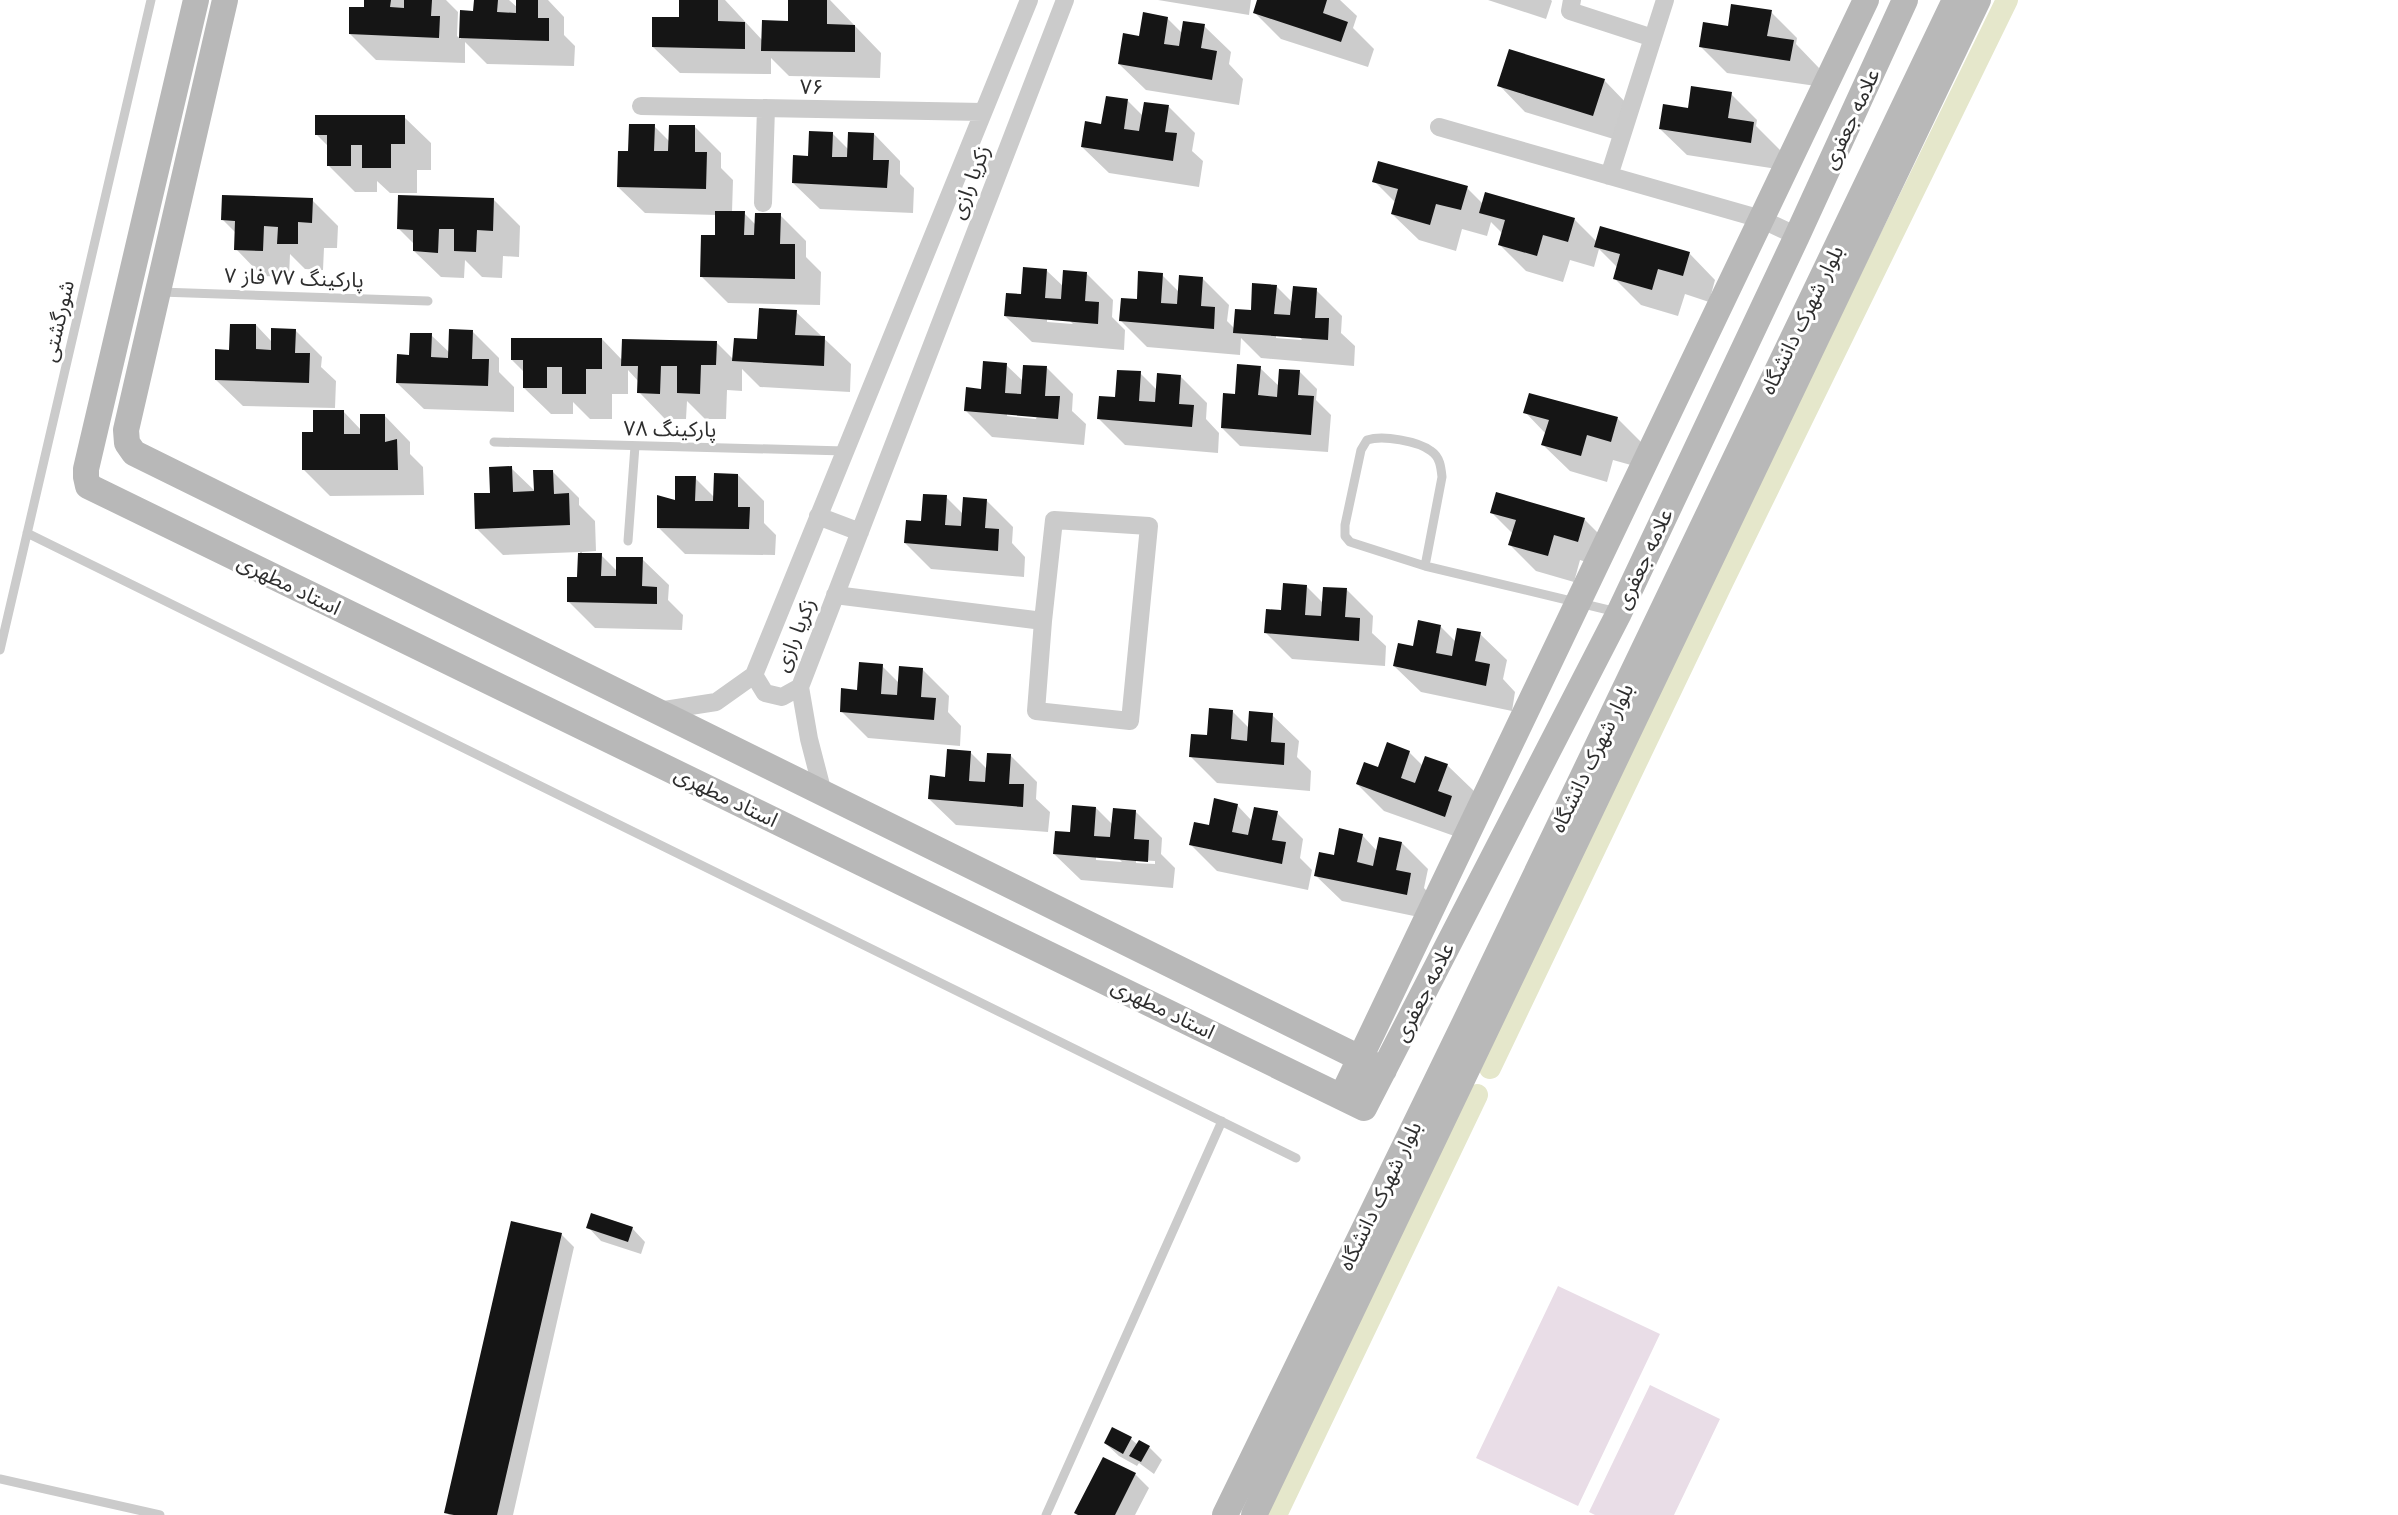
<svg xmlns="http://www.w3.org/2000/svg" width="2398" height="1515" font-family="'DM Sans','Noto Sans Arabic',sans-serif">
	<rect width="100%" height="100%" fill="#fff"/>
	<path fill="#e9dde7" d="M 1558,1286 L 1660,1334 L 1578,1506 L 1476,1458 Z
		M 1650,1385 L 1720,1419 L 1674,1515 L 1595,1515 L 1589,1512 Z"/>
	<path fill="#0003" fill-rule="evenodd" d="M 365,0 L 446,0 L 458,12 L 457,36 L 461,39 L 461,11 L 475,12 L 475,0 L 509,0 L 518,8 L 518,0 L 548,0 L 564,17 L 564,35 L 575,46 L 574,66 L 487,64 L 465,42 L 465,63 L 376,60 L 350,34 L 365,8 Z
		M 681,0 L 725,0 L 763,41 L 789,22 L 790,0 L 830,0 L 881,53 L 880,78 L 789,76 L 771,58 L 771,74 L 680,73 L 653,47 L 681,19 Z
		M 1158,0 L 1251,0 L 1249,15 Z
		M 1259,0 L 1340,0 L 1357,16 L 1353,28 L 1374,49 L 1368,67 L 1281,39 L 1255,13 Z
		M 1488,0 L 1551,0 L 1552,1 L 1546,19 Z
		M 1771,12 L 1797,38 L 1796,44 L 1819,68 L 1816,86 L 1727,73 L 1700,46 L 1729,28 Z
		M 1167,18 L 1182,33 L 1204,26 L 1231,52 L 1229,64 L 1243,79 L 1239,105 L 1146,90 L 1119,64 L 1141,38 Z
		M 1604,80 L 1630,107 L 1620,141 L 1525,112 L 1499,85 Z
		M 1731,94 L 1757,120 L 1756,126 L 1780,150 L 1777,169 L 1687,155 L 1660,129 L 1689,110 Z
		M 1128,101 L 1143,116 L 1169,107 L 1195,133 L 1192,151 L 1203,161 L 1199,187 L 1109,173 L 1082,147 Z
		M 404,117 L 431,143 L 431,170 L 417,170 L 417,193 L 390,193 L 377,181 L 377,192 L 355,192 L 329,166 L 329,147 L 317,135 Z
		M 654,126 L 670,142 L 695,127 L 721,153 L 721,168 L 733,180 L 732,212 L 744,213 L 756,225 L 780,215 L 806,241 L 806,257 L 821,272 L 820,305 L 728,303 L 702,277 L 716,237 L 717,215 L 645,213 L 618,187 L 630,153 Z
		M 832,133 L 849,150 L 874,134 L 900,161 L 900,174 L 914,188 L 913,213 L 820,209 L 793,183 Z
		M 1374,181 L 1467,188 L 1483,204 L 1574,219 L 1597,242 L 1689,253 L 1715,280 L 1709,302 L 1685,294 L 1678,316 L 1641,305 L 1615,279 L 1618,268 L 1599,249 L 1594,267 L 1570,260 L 1563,282 L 1526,271 L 1500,245 L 1503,234 L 1491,222 L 1487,236 L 1462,229 L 1456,251 L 1419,240 L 1392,214 L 1396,203 Z
		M 312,200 L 338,226 L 337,248 L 324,248 L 323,270 L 305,269 L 290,254 L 289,277 L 262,276 L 236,249 L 236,233 L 223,220 Z
		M 494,200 L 520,226 L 519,257 L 503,256 L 502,278 L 482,277 L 465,260 L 464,278 L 441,277 L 414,251 L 415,245 L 398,228 Z
		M 1046,270 L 1064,287 L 1087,274 L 1113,300 L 1112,317 L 1125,330 L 1124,350 L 1032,342 L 1005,316 ZM 1047,319 L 1069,320 L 1073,324 L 1047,322 Z
		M 1162,275 L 1179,292 L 1202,278 L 1229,305 L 1227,321 L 1235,329 L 1276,286 L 1293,303 L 1316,290 L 1342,316 L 1341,333 L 1355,346 L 1354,366 L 1261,358 L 1241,338 L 1240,355 L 1147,347 L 1121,321 ZM 1276,335 L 1299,336 L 1302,340 L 1276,338 Z
		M 796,312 L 851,364 L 850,392 L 760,387 L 742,369 L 742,391 L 727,390 L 726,419 L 705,419 L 687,401 L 686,419 L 665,419 L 639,392 L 639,382 L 628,370 L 628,394 L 612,394 L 612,419 L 590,419 L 573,402 L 573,414 L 551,414 L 524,388 L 524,372 L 512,360 L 602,339 L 623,361 L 716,342 L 734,360 Z
		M 256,325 L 272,342 L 295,330 L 322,357 L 321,367 L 336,381 L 335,408 L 243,406 L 216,380 L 231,351 Z
		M 473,332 L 499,358 L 499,372 L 514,387 L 514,412 L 424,409 L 397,383 L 411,356 L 431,335 L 450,353 Z
		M 1006,365 L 1024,382 L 1047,368 L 1073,394 L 1072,411 L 1086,424 L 1084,445 L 992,437 L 965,410 ZM 1007,413 L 1037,416 L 1036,419 L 1007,416 Z
		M 1260,368 L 1280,387 L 1299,371 L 1317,389 L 1316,400 L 1331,415 L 1328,452 L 1240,446 L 1222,428 L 1236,395 Z
		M 1140,373 L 1157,390 L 1180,376 L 1207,403 L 1206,419 L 1219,433 L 1218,453 L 1125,445 L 1099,419 Z
		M 1530,394 L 1618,419 L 1644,445 L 1638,467 L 1613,460 L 1607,482 L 1570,471 L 1543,445 L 1546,434 L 1525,412 Z
		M 343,411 L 361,430 L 384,415 L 410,442 L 410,454 L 423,467 L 424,495 L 330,496 L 303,469 L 314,434 Z
		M 511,468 L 536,492 L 552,471 L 579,498 L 579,505 L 595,521 L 596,551 L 582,552 L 582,554 L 601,555 L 617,571 L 642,559 L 669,585 L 668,600 L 683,615 L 682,630 L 595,628 L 568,601 L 579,579 L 580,552 L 503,555 L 477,529 L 492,494 Z
		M 738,475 L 764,501 L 764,523 L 776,535 L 775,555 L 685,554 L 658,527 L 695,478 L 715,498 Z
		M 946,497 L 963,514 L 986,500 L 1013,527 L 1012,543 L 1025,557 L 1024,577 L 931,569 L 905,543 Z
		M 1492,513 L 1584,519 L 1611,546 L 1604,568 L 1580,560 L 1574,582 L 1536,571 L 1510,545 L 1513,534 Z
		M 1306,586 L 1324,604 L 1347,590 L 1373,616 L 1372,633 L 1386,646 L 1385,666 L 1292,659 L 1265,632 Z
		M 1441,627 L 1456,642 L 1480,634 L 1507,660 L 1503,679 L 1515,692 L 1512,711 L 1421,692 L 1394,666 Z
		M 882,666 L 899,683 L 922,669 L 949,696 L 948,712 L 961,726 L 960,746 L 868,738 L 841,711 Z
		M 1232,711 L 1249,728 L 1272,715 L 1299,741 L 1297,757 L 1311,771 L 1310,791 L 1217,783 L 1191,757 Z
		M 970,752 L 988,770 L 1011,756 L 1037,782 L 1036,799 L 1050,812 L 1048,832 L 956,825 L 929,799 Z
		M 1409,752 L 1423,766 L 1447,765 L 1474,791 L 1471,842 L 1384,811 L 1357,784 Z
		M 1237,805 L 1252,821 L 1277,813 L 1303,839 L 1300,858 L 1312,870 L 1308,890 L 1217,871 L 1191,845 Z
		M 1096,808 L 1113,825 L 1136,812 L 1162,838 L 1161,854 L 1175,868 L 1173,888 L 1081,880 L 1054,854 ZM 1096,857 L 1118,858 L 1122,862 L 1096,860 ZM 1136,860 L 1155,861 L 1155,864 L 1136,863 Z
		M 1362,835 L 1377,851 L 1402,843 L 1428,869 L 1424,888 L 1436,901 L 1433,920 L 1342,901 L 1315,875 Z
		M 588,1227 L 632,1228 L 645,1242 L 641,1254 L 601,1241 Z
		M 561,1234 L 574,1247 L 513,1515 L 449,1515 L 446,1512 Z
		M 1113,1429 L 1131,1439 L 1138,1445 L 1149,1447 L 1162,1460 L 1154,1474 L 1139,1463 L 1137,1466 L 1119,1456 L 1105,1443 Z
		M 1104,1459 L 1136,1475 L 1149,1488 L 1135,1515 L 1078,1515 Z"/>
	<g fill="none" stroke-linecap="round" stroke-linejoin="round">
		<path stroke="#e5e7cb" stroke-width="22" d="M 1490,1068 L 1722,583 L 2007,0
			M 1276,1515 L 1477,1095"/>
	</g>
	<path fill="#151515" d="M 364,0 L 391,0 L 390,7 L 404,8 L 404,0 L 432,0 L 431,16 L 440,16 L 439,38 L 349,34 L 349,7 L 364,7 Z
		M 474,0 L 498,0 L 497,12 L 516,13 L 516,0 L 538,0 L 538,18 L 549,18 L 549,41 L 459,38 L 460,10 L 473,11 Z
		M 679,0 L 718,0 L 718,21 L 745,22 L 745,49 L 652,47 L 652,17 L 679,17 Z
		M 788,0 L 827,0 L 827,24 L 855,25 L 855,52 L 761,51 L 762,20 L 788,21 Z
		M 1257,0 L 1327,0 L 1323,13 L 1348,22 L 1341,42 L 1253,13 Z
		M 1731,4 L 1772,10 L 1767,36 L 1794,40 L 1790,61 L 1699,47 L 1703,22 L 1728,26 Z
		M 1143,12 L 1168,17 L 1164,44 L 1179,46 L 1183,21 L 1205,24 L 1201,48 L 1217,51 L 1212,80 L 1118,64 L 1123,33 L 1139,36 Z
		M 1509,49 L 1605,79 L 1593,116 L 1497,86 Z
		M 1691,86 L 1732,92 L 1728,118 L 1754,122 L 1751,143 L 1659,129 L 1663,104 L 1688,108 Z
		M 1106,96 L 1128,99 L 1124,129 L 1139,131 L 1144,102 L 1169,105 L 1165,132 L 1177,133 L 1173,161 L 1081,147 L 1085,121 L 1101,124 Z
		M 315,115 L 405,115 L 405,144 L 391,144 L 391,168 L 362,168 L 362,145 L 351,145 L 351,166 L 327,166 L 327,135 L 315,135 Z
		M 629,124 L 655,124 L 654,151 L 668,151 L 669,125 L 695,125 L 695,152 L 707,152 L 706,189 L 617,187 L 618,151 L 628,151 Z
		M 809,131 L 833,132 L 832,157 L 847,157 L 848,132 L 874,133 L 873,160 L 889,160 L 887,188 L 792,183 L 793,155 L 808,156 Z
		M 1378,161 L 1468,186 L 1461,210 L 1436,204 L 1430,225 L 1391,214 L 1398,189 L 1372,182 Z
		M 1485,192 L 1575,218 L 1568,242 L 1543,235 L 1537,256 L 1498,245 L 1505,220 L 1479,213 Z
		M 222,195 L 313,198 L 312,223 L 298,222 L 298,244 L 277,244 L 278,227 L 264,226 L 263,251 L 234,250 L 235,221 L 221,220 Z
		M 398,195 L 494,198 L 493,231 L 477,230 L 476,252 L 454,251 L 454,229 L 439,229 L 438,253 L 413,251 L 413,230 L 397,229 Z
		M 715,211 L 745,211 L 744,235 L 754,235 L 755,213 L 781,213 L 780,244 L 795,244 L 795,279 L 700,277 L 701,235 L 715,235 Z
		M 1600,226 L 1690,252 L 1683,276 L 1658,269 L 1652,290 L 1613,279 L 1620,254 L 1594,247 Z
		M 1023,267 L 1047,269 L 1045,298 L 1061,299 L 1063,270 L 1087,272 L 1085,301 L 1099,302 L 1098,324 L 1004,316 L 1006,293 L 1021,294 Z
		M 1138,271 L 1163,273 L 1161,303 L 1177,304 L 1179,275 L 1203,277 L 1201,306 L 1215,307 L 1214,329 L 1119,321 L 1121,298 L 1137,299 Z
		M 1252,283 L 1277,285 L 1274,314 L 1290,315 L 1293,286 L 1317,288 L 1315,318 L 1329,318 L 1328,340 L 1233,333 L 1235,309 L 1251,310 Z
		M 759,308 L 797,310 L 795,335 L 825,336 L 824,366 L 732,361 L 734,338 L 757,339 Z
		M 230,324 L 256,324 L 256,349 L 271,350 L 271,328 L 296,329 L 295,353 L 310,353 L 309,383 L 215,380 L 215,349 L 229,350 Z
		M 449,329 L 473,330 L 472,359 L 489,359 L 488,386 L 396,383 L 397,354 L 409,355 L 410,333 L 432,333 L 431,357 L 448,358 Z
		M 511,338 L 602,338 L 602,369 L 586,369 L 586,394 L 562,394 L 562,367 L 547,367 L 547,388 L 523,388 L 523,360 L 511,360 Z
		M 622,339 L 717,341 L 716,365 L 701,365 L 700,394 L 677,393 L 677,366 L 661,366 L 660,394 L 637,393 L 638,366 L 621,366 Z
		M 983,361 L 1007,363 L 1005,393 L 1021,394 L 1023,365 L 1047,366 L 1045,396 L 1060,396 L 1058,419 L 964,411 L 966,387 L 981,389 Z
		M 1237,364 L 1261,366 L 1258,395 L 1277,397 L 1279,369 L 1300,370 L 1298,395 L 1314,396 L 1311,435 L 1221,428 L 1223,393 L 1235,394 Z
		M 1117,370 L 1141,371 L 1139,401 L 1155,402 L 1157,373 L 1181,375 L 1179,404 L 1194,405 L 1192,427 L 1097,419 L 1099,396 L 1115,397 Z
		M 1529,393 L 1618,417 L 1611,442 L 1587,435 L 1581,456 L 1541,445 L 1549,420 L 1523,413 Z
		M 313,410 L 344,410 L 344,434 L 360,434 L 360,414 L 385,414 L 385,442 L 397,439 L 398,470 L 302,470 L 302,432 L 313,432 Z
		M 512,466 L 513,492 L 534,491 L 533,470 L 553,470 L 554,494 L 569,493 L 570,525 L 475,529 L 474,493 L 490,493 L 489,467 Z
		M 714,473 L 738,474 L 738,507 L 750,507 L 749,529 L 657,528 L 657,495 L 675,500 L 675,476 L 696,476 L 695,501 L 713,501 Z
		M 1496,492 L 1585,518 L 1578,542 L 1554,535 L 1548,556 L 1508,545 L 1516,520 L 1490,513 Z
		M 923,494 L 947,495 L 945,525 L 961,526 L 963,497 L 987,499 L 985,528 L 999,529 L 998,551 L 904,543 L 906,520 L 921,521 Z
		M 578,553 L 602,553 L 601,576 L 616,576 L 616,557 L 643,557 L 642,586 L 657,587 L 657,604 L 567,602 L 567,577 L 577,577 Z
		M 1283,583 L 1307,585 L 1305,615 L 1321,616 L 1323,587 L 1347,588 L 1345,617 L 1360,618 L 1359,641 L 1264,633 L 1266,609 L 1281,610 Z
		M 1418,620 L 1441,625 L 1436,653 L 1452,656 L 1457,628 L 1481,632 L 1475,661 L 1490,664 L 1486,686 L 1393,666 L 1398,643 L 1413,646 Z
		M 859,662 L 883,664 L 881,694 L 897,695 L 899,666 L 923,668 L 921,697 L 936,698 L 934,720 L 840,712 L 841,688 L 857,690 Z
		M 1209,708 L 1233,710 L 1231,739 L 1247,741 L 1249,711 L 1273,713 L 1271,742 L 1285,743 L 1284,765 L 1189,757 L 1191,734 L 1207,735 Z
		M 1387,742 L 1410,751 L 1401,778 L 1415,783 L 1425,756 L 1448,764 L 1438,791 L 1452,796 L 1445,817 L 1356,784 L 1364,762 L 1378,767 Z
		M 947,749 L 971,751 L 969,781 L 985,782 L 987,753 L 1011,754 L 1009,784 L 1024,784 L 1023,807 L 928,799 L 930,775 L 945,777 Z
		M 1214,798 L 1238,804 L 1232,832 L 1248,835 L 1254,807 L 1278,811 L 1272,840 L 1286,842 L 1282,864 L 1189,845 L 1194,822 L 1209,825 Z
		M 1072,805 L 1096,807 L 1094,836 L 1110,837 L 1113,808 L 1136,810 L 1134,839 L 1149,840 L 1148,862 L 1053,854 L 1055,831 L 1070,832 Z
		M 1339,828 L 1363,834 L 1357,862 L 1373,866 L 1379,837 L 1402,842 L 1396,870 L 1411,873 L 1407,895 L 1314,876 L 1319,852 L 1334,855 Z
		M 591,1213 L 633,1227 L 628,1242 L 586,1228 Z
		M 511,1221 L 562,1233 L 497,1515 L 454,1515 L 444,1513 Z
		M 1112,1427 L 1132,1437 L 1123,1454 L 1104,1443 Z
		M 1139,1440 L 1150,1446 L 1141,1462 L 1129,1456 Z
		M 1103,1457 L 1136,1473 L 1115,1515 L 1078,1515 L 1074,1513 Z"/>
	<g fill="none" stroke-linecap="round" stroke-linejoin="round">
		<path stroke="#cbcbcb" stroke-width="9" d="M 160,292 L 428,301
			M 494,442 L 845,451
			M 27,533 L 1296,1158
			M 628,541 L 635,446
			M 1425,566 L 1442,477 C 1441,467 1440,457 1431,451 C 1418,441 1383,435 1367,440 L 1361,450 L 1345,525 L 1345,536 L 1350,542 L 1425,566 L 1617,612
			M 0,650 L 151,0
			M 0,1479 L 160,1515
			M 1046,1515 L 1222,1121"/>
		<path stroke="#cbcbcb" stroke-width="18" d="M 1029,0 L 754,675 L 765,693 L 782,697 L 800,687 L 1065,0
			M 1572,0 L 1570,11 L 1653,38
			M 641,106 L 983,112
			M 1439,127 L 1761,219 L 1797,236
			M 965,158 L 998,171
			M 1609,176 L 1665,0
			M 763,203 L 766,108
			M 818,516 L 860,532
			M 835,595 L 1043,621 L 1054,520 L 1149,526 L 1130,721 L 1036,711 L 1043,621
			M 800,687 L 809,739 L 823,793
			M 658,711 L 716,702 L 754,675"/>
		<path stroke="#b8b8b8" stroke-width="26" d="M 196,0 L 86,469 L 86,477 L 88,486 L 1364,1108 L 1619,613 L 1797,236 L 1905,0
			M 225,0 L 126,430 L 127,443 L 134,453 L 1384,1070
			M 1342,1096 L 1866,0
			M 1225,1515 L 1468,1016 L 1955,0
			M 1254,1515 L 1978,0"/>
	</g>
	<g text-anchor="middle" stroke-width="6" stroke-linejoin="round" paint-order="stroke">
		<g font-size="21" fill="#2e2e2e" stroke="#fff">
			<text transform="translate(812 87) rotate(1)" y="7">۷۶</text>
			<text transform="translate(1851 119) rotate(-65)" y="7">علامه جعفری</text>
			<text transform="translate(970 182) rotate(-69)" y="7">زکریا رازی</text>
			<text transform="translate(294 278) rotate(2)" y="7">پارکینگ ۷۷ فاز ۷</text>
			<text transform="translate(1802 320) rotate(-64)" y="7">بلوار شهرک دانشگاه</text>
			<text transform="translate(58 321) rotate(-77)" y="7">شورگشتی</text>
			<text transform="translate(670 429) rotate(1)" y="7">پارکینگ ۷۸</text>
			<text transform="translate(1644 559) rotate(-65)" y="7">علامه جعفری</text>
			<text transform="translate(289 585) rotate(26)" y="7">استاد مطهری</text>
			<text transform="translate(795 635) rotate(-68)" y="7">زکریا رازی</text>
			<text transform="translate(1592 758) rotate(-64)" y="7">بلوار شهرک دانشگاه</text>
			<text transform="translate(726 797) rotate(26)" y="7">استاد مطهری</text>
			<text transform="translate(1424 992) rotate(-63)" y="7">علامه جعفری</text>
			<text transform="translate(1163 1009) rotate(26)" y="7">استاد مطهری</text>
			<text transform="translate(1380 1196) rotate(-64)" y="7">بلوار شهرک دانشگاه</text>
		</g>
	</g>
</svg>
